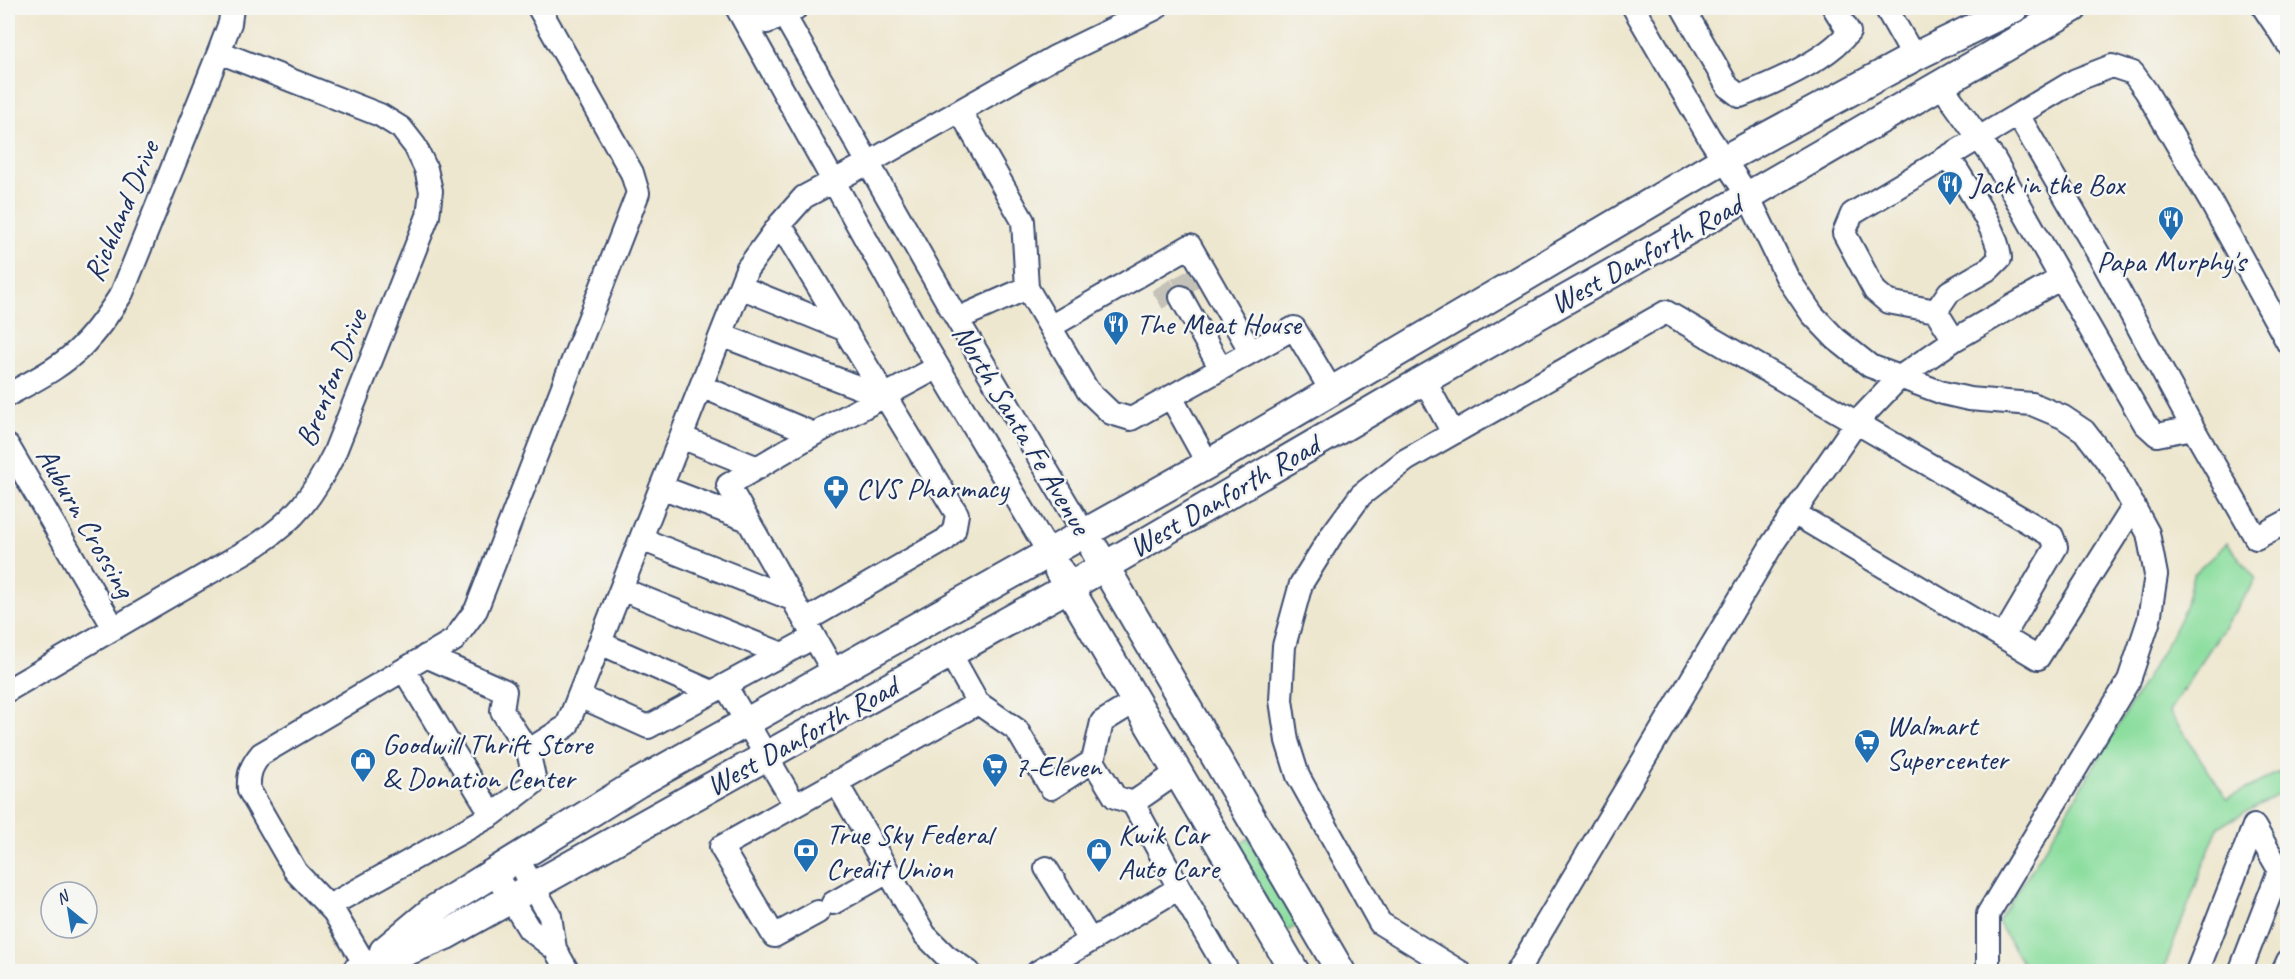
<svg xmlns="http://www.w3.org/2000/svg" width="2295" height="979" font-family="Caveat,sans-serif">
	<rect width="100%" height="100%" fill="#f6f6f2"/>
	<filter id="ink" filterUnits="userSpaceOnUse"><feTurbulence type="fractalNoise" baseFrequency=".0167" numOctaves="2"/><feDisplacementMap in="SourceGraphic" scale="12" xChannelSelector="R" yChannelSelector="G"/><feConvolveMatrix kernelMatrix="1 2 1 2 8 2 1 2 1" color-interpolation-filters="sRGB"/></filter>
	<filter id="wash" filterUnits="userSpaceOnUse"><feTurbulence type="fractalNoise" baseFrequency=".008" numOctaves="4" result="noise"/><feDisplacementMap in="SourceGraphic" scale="24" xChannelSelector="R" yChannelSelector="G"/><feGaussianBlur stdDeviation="1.35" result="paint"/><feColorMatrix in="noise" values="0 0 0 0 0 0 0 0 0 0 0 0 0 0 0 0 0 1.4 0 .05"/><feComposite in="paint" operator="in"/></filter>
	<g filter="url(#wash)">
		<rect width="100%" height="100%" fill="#eee7cf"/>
		<path fill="#8cde9f" stroke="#54867e" stroke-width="1.5" d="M 2227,543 L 2256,579 L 2169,711 L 2227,799 L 2279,772 L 2287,790 L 2218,827 L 2163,971 L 2027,971 L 1998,922 L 2054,834 L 2169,640 L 2185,608 L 2193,575 Z
			M 1249,838 L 1300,924 L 1285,932 L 1235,847 Z"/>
	</g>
	<g filter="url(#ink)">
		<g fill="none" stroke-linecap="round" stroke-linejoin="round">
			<path stroke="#c4c2b8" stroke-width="22" stroke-dasharray="22 11" stroke-linecap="butt" d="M 1181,274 L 1191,292
				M 1161,285 L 1172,303"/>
			<defs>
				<path id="minor" d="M 737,8 L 922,340 L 1049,553
					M 759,8 L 767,22 L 796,8
					M 780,8 L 957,319 L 1084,533
					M 1634,8 L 1709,137 L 1748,196 L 1787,277 L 1812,314 L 1836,339 L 1870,366 L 1943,393 L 1969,399 L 2032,404 L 2063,417 L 2084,431 L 2114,470 L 2148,533 L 2156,575 L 2149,620 L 2129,680 L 1988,914 L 1988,972
					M 1683,8 L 1728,87 L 1740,96 C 1774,83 1826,61 1849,32 L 1834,8
					M 1886,8 L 1914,57
					M 2264,8 L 2288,44
					M 960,111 L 1023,221 L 1027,288 L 1088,391 L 1111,413 L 1131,419 L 1294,328 L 1331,390
					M 2018,115 L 2102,260 L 2193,428
					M 780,224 L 957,514 L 954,531 L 945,540 L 805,621
					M 2061,278 L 2145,424 L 2157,435 L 2193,428 L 2256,538 L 2288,521
					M 740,287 L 846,330
					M 1181,297 L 1221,369
					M 1936,311 L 1949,292 L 1990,268 L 2000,258 C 1998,230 1964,183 1949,157
					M 957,319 L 1027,288
					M 1050,327 L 1190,246 L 1251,352
					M 721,335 L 884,397
					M 1954,340 L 1936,311 L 1888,302 L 1875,291 L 1844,233 L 1852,214 L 2076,80 L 2112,66 L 2133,73 L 2146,91 L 2212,204 L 2288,343
					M 1424,380 L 1453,433
					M 701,386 L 814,434
					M 8,395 C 33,381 62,367 82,346 C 98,330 110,312 122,293 L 219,52 L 230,23 L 232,8
					M 1171,397 L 1208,464
					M 681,437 L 758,468
					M 8,446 L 114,628
					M 661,487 L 748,520
					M 641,539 L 792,599
					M 621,589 L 782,654
					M 2003,637 L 2038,658 L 2134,506
					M 600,643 L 712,692
					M 426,656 L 505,691 L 502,711 L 528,751 L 567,726 L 747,269 L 780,224 L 804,197 L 868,163 L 1053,58 L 1156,8
					M 835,674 L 728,485 L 814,434 L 938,367
					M 725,685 L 795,805
					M 8,690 L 257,545 C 296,519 313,496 334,454 L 428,216 L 431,191 L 426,169 L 415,146 L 401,128 L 380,115 L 219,52
					M 579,696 L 648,727 L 814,637
					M 978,703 L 1017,730 L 1051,788 L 1093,761 L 1102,722 L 1136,701
					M 1093,761 L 1115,797 L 1133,803
					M 1178,772 L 1133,803 L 1179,888 L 1228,972
					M 836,782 L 925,935 L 946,956 L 969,972
					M 492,815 L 535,782 L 528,751
					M 517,858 L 550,916 L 555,949 L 568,972
					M 1046,868 L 1090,940
					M 494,872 L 529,929 L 555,949
					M 833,903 L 888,872
					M 329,906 L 492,815 L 404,670
					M 818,912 L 774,936 L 721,847 L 978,703 L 950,653
					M 366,966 L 334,912 L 296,872 L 249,790 C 248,774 251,766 261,754 L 454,640 L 476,610 L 638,193 L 632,173 L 539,8
					M 1038,972 L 1179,888
					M 1460,972 L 1380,923 L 1298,776 L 1287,741 L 1281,700 L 1284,646 L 1301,584 L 1331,536 L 1361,495 L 1406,460 L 1666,312 L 2052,536 L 2056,547 L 2003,637 L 1794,513
					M 1517,972 L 1773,543 L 1856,423 L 1900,377 L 1954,340 L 2061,278 L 1994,159 L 1941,85
					M 2197,972 L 2254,826 L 2288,885
					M 2240,972 L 2279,871
					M 2283,972 L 2288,961"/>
				<path id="major" d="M 1095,550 L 1341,972
					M 1059,571 L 1295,972
					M 384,951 L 432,911 L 638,783 L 1208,464 L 1725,159 L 1914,57 L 2014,8
					M 356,972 L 446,935 L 1069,587 L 1424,380 L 1748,196 L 2073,8"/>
			</defs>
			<use href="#minor" stroke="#3b4b6f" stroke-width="26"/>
			<use href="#major" stroke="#3b4b6f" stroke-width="32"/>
			<use href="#minor" stroke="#fff" stroke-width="22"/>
			<use href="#major" stroke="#fff" stroke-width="28"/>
		</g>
	</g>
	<defs>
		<symbol id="restaurant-pin" viewBox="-11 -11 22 30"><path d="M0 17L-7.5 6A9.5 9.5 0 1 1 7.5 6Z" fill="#1f6fb2" stroke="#f6f6f2"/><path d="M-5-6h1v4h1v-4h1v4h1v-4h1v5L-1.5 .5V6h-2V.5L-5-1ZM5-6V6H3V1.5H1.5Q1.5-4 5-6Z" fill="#fff"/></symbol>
		<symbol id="pharmacy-pin" viewBox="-11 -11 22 30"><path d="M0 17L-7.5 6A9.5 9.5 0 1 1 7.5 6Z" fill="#1f6fb2" stroke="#f6f6f2"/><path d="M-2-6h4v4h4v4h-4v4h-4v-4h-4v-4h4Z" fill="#fff"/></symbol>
		<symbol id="supermarket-pin" viewBox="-11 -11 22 30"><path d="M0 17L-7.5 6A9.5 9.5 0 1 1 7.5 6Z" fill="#1f6fb2" stroke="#f6f6f2"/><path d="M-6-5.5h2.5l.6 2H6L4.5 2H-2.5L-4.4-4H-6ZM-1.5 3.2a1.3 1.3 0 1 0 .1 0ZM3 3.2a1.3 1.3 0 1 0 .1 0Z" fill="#fff"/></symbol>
		<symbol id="shop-pin" viewBox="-11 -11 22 30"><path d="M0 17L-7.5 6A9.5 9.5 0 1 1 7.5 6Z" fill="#1f6fb2" stroke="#f6f6f2"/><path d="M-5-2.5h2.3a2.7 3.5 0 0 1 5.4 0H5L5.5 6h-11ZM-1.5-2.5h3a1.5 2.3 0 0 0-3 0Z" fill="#fff"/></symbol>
		<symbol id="bank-pin" viewBox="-11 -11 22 30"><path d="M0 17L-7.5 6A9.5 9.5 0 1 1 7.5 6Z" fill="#1f6fb2" stroke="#f6f6f2"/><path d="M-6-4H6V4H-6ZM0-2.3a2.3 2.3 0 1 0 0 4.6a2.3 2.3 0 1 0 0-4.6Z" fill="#fff"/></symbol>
	</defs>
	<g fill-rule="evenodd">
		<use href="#restaurant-pin" x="1935" y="169" width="30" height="40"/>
		<use href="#restaurant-pin" x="2156" y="204" width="30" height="40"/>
		<use href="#restaurant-pin" x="1101" y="309" width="30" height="40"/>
		<use href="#pharmacy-pin" x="821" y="473" width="30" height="40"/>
		<use href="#supermarket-pin" x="1852" y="727" width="30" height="40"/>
		<use href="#shop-pin" x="348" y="746" width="30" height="40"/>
		<use href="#supermarket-pin" x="980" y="751" width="30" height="40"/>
		<use href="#bank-pin" x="791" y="836" width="30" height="40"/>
		<use href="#shop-pin" x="1084" y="836" width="30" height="40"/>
	</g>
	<g text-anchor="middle" stroke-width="5" stroke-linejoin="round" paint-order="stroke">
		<g font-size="30" fill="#1b2f5e" stroke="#f6f6f2" text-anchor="start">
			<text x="1970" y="194">Jack in the Box</text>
			<text x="2171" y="271" text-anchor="middle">Papa Murphy's</text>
			<text x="1136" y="334">The Meat House</text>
			<text x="856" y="498">CVS Pharmacy</text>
			<text x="1886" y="735">Walmart<tspan x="1886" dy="34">Supercenter</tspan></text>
			<text x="382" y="754">Goodwill Thrift Store<tspan x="382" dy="34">&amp; Donation Center</tspan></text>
			<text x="1014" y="776">7-Eleven</text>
			<text x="826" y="844">True Sky Federal<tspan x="826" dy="34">Credit Union</tspan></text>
			<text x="1118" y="844">Kwik Car<tspan x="1118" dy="34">Auto Care</tspan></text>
		</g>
		<g font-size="30" fill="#1b2f5e" stroke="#f6f6f2">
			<text transform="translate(121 211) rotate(-67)" y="10">Richland Drive</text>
			<text transform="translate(1646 254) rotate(-29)" y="10">West Danforth Road</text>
			<text transform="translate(331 378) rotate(-68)" y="10">Brenton Drive</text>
			<text transform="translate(1022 429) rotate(59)" y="10">North Santa Fe Avenue</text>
			<text transform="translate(1224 496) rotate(-30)" y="10">West Danforth Road</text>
			<text transform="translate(86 522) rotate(60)" y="10">Auburn Crossing</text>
			<text transform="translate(802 736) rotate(-29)" y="10">West Danforth Road</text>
		</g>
	</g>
	<rect width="2295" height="979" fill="none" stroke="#f6f6f2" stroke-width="30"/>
	<g transform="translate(69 910) rotate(330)"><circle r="28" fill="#f6f6f2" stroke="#9ea6b7" stroke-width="1.5"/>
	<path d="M0-4.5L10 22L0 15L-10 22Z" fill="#1f6fb2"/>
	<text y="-9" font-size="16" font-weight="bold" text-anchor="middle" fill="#1b2f5e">N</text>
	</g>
</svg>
